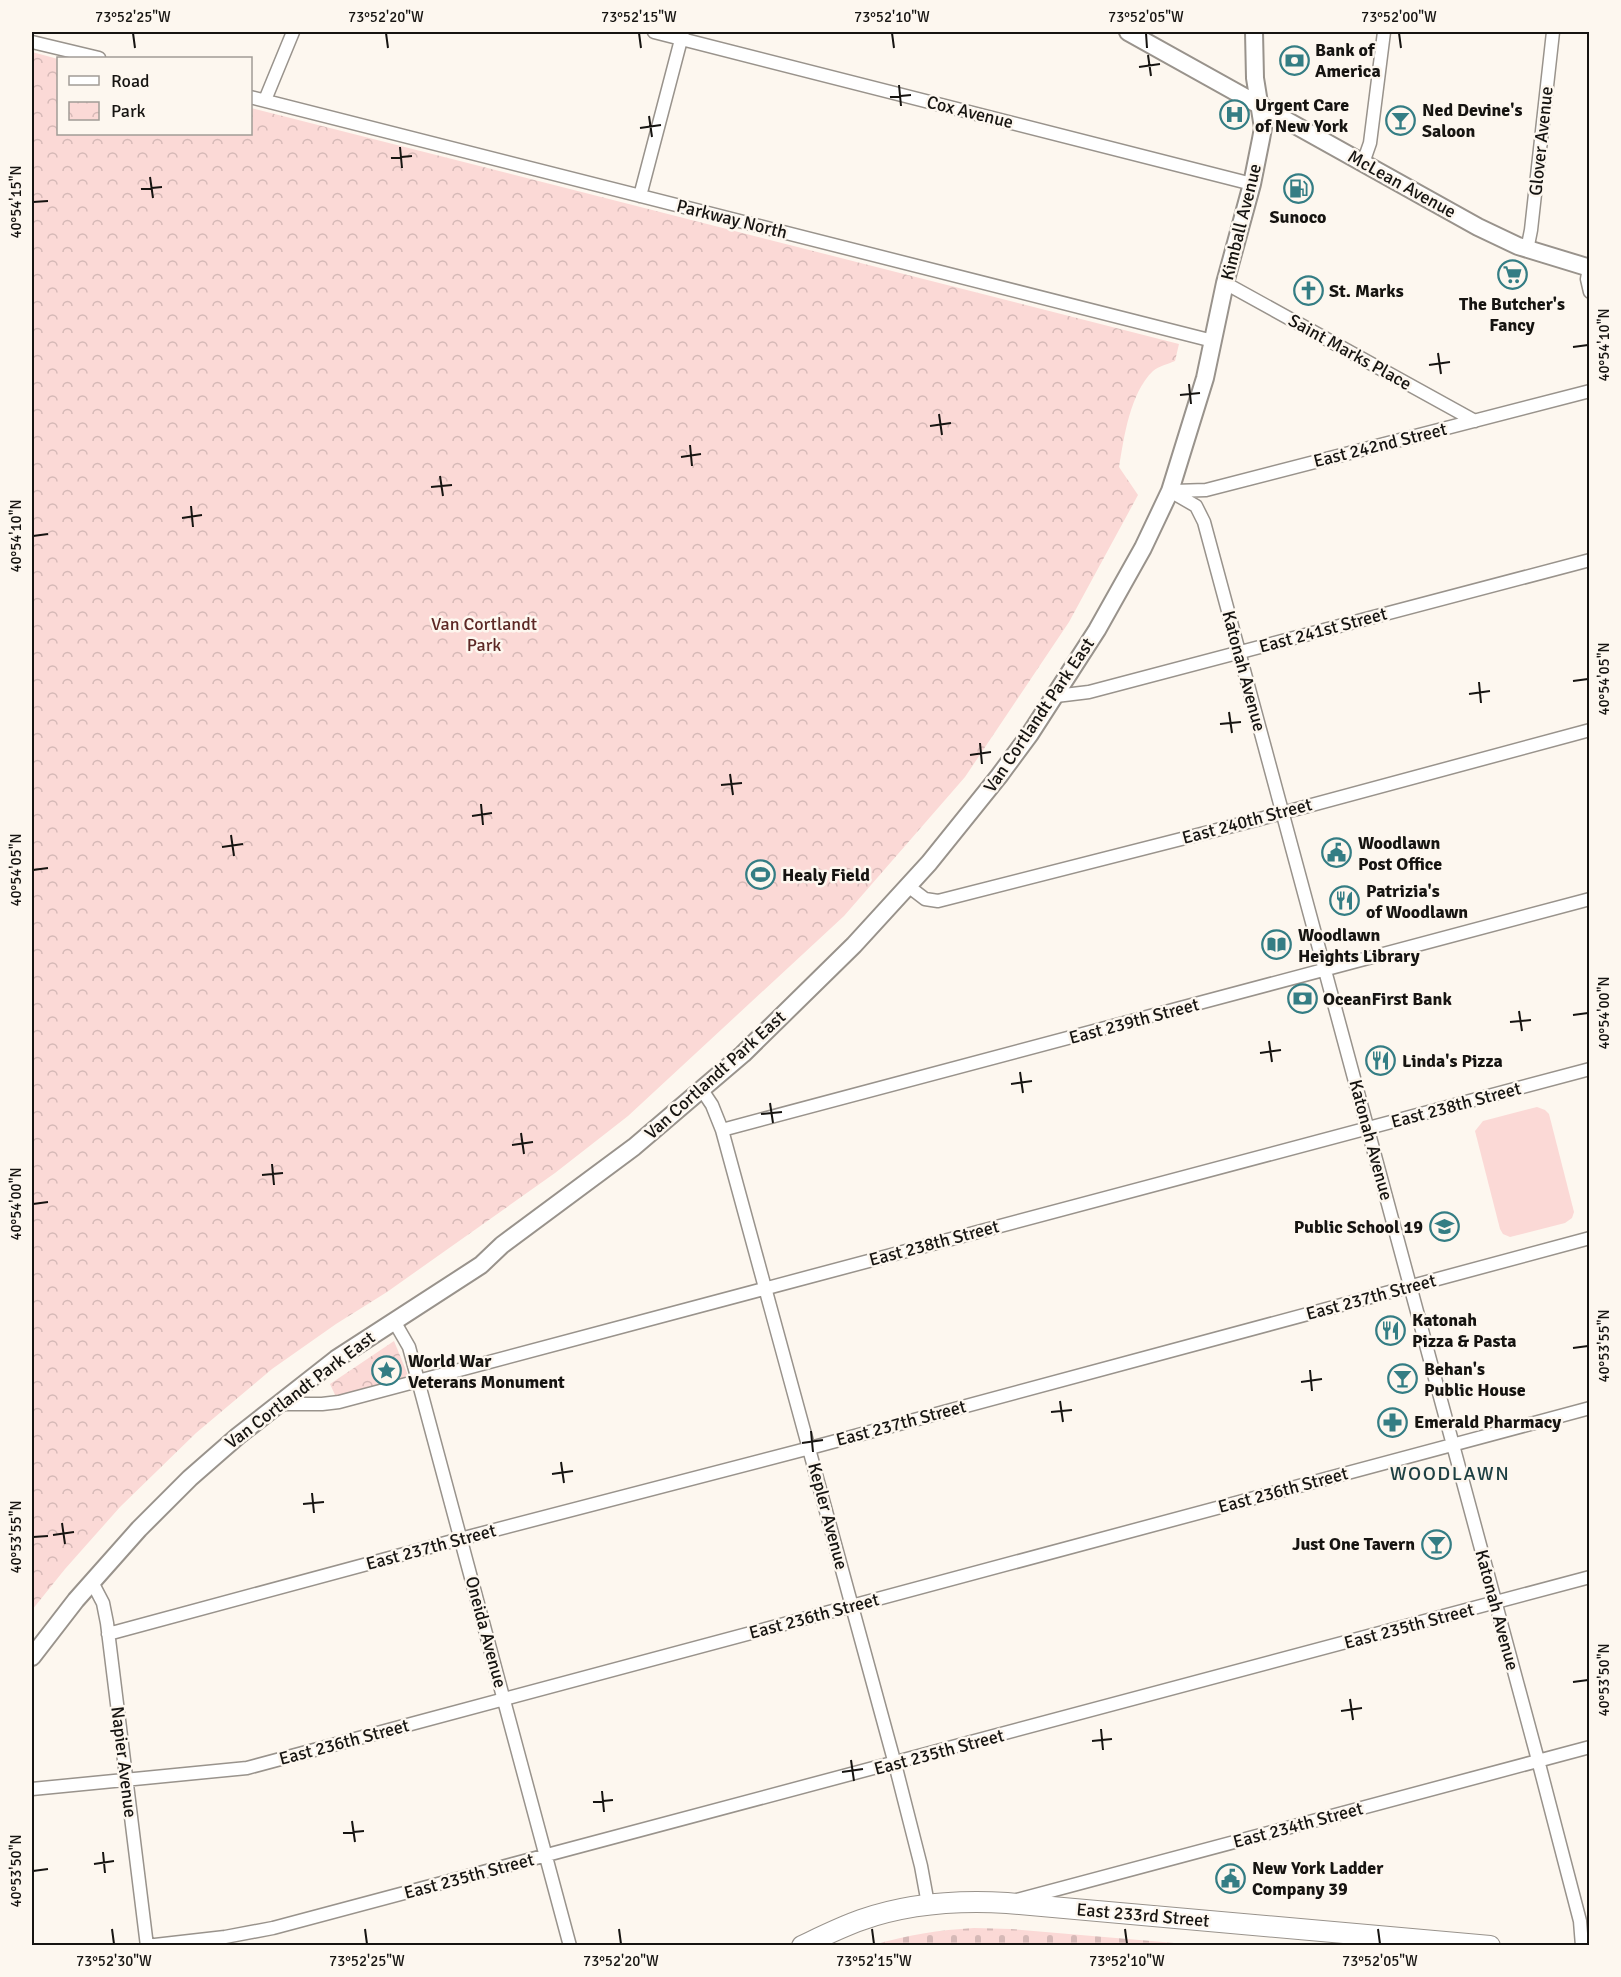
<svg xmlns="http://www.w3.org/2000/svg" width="1621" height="1977" font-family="Signika,sans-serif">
	<defs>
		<pattern id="cemetery-stones" width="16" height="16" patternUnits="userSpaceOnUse" patternTransform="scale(1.5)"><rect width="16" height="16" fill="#fbd9d6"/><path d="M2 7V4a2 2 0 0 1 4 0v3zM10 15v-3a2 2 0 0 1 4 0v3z" fill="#d6b9b7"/></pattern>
		<pattern id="park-crowns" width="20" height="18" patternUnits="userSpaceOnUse" patternTransform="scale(1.5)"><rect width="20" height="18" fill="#fbd9d6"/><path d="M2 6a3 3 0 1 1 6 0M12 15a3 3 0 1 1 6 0" fill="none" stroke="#d6b9b7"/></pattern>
	</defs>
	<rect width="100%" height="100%" fill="#fdf7ef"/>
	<path fill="#fbd9d6" d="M 1537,1107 L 1545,1110 L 1549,1114 L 1574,1212 L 1572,1218 L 1565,1223 L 1510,1237 L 1503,1234 L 1500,1229 L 1475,1131 L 1483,1121 Z"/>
	<path fill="url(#cemetery-stones)" d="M 974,1928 L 1011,1929 L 1198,1945 L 873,1945 C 907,1935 939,1930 974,1928 Z"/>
	<path fill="url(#park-crowns)" d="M 32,52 L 58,59 L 58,134 L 250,134 L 251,108 L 1179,344 L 1175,361 C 1168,364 1159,366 1153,371 C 1130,393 1124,437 1119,467 L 1138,495 L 1069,622 L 965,777 L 844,916 L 628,1116 L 555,1173 L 387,1292 L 336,1324 L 272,1369 L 196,1433 L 120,1507 L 65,1569 L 32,1610 Z
		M 394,1341 L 410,1380 L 337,1399 L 330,1384 Z"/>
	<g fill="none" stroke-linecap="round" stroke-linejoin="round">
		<defs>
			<path id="street" d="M 654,32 L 1252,184
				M 32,42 L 99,58
				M 250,97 L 1213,341
				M 265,100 L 293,32
				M 1363,163 L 1370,143 L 1384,32
				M 640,196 L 683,32
				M 1527,250 L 1531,230 L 1553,32
				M 1589,268 L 1587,279 L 1590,292
				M 1225,283 L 1475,421
				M 1170,491 L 1196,506 L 1204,522 L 1538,1760 L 1580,1921 L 1582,1946
				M 1174,491 L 1206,490 L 1590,391
				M 1056,696 L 1089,692 L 1590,560
				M 908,886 L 925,899 L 938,901 L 1256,820 L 1590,730
				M 702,1090 L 712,1105 L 722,1130 L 895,1764 L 921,1866 L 928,1904
				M 722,1130 L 1590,899
				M 394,1321 L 409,1347 L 570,1946
				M 278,1404 L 322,1404 L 339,1402 L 1590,1069
				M 92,1582 L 103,1603 L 107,1623 L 147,1946
				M 108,1634 L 460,1539 L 810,1448 L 1590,1238
				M 32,1789 L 247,1768 L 1590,1408
				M 1017,1900 L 1590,1747
				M 146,1946 L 225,1937 L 273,1928 L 1590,1577"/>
			<path id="secondary" d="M 1128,32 L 1478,227 L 1518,246 L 1590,268
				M 32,1657 L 76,1600 L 139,1529 L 190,1478 L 238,1436 L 336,1359 L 481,1265 L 502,1245 L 634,1147 L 743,1054 L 854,945 L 929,863 L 999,776 L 1030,734 L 1097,630 L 1143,548 L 1170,491 L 1205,378 L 1225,283 L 1252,184 L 1261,139 L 1263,128 L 1255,78 L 1254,32"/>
			<path id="primary" d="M 802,1946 C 821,1937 841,1927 861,1920 C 909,1903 957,1900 1007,1903 L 1490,1946"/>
		</defs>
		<use href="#street" stroke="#99938c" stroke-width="15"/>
		<use href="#secondary" stroke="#99938c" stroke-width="20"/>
		<use href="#primary" stroke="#99938c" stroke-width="22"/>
		<use href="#street" stroke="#fff" stroke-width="12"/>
		<use href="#secondary" stroke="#fff" stroke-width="16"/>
		<use href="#primary" stroke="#fff" stroke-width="20"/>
	</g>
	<path fill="none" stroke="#161411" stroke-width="2" d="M 133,33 L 135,48M 386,33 L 388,48M 639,33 L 641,48M 892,33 L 894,48M 1146,33 L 1147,48M 1399,33 L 1401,48M 1148,55 L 1151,76M 1139,67 L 1160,64M 899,85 L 901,106M 890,97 L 911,95M 649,116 L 652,137M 640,128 L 661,125M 400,147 L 402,168M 391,158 L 412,156M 150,177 L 153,198M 141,189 L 162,187M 33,202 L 48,201M 1573,347 L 1588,345M 1438,353 L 1441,374M 1429,365 L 1450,362M 1189,384 L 1191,404M 1180,395 L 1200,393M 939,414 L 942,435M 930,426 L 951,423M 690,445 L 692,466M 681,457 L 701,454M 440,476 L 443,496M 431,487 L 452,485M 191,506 L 193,527M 182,518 L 202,515M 33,536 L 48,534M 1573,681 L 1588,679M 1479,682 L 1481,703M 1469,694 L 1490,691M 1229,712 L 1232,733M 1220,724 L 1241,722M 980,743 L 982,764M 970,755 L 991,752M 730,774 L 733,795M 721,785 L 742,783M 481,804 L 483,825M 472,816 L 492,813M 231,835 L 234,856M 222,847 L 243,844M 33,870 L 48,868M 1519,1011 L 1522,1031M 1573,1015 L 1588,1013M 1510,1022 L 1531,1020M 1269,1041 L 1272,1062M 1260,1053 L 1281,1050M 1020,1072 L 1023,1093M 1011,1084 L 1032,1081M 770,1103 L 773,1123M 761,1114 L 782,1112M 521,1133 L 524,1154M 512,1145 L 533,1142M 272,1164 L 274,1185M 262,1175 L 283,1173M 33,1204 L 48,1202M 1573,1348 L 1588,1346M 1310,1370 L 1312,1391M 1301,1382 L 1322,1379M 1060,1401 L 1063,1422M 1051,1412 L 1072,1410M 811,1431 L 813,1452M 802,1443 L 823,1440M 561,1462 L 564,1483M 552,1474 L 573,1471M 312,1493 L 314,1513M 303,1504 L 324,1502M 62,1523 L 65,1544M 53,1535 L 74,1532M 33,1537 L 48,1536M 1573,1682 L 1588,1680M 1350,1699 L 1353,1720M 1341,1711 L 1362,1708M 1101,1729 L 1103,1750M 1092,1741 L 1112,1739M 851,1760 L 854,1781M 842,1772 L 863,1769M 602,1791 L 604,1812M 593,1802 L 613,1800M 352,1821 L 355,1842M 343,1833 L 364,1831M 103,1852 L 105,1873M 94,1864 L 114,1861M 33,1871 L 48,1869M 112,1929 L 114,1944M 365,1929 L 367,1944M 619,1929 L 621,1944M 872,1929 L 874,1944M 1125,1929 L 1127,1944M 1378,1929 L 1380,1944"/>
	<defs>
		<symbol id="bank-ring" viewBox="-11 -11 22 22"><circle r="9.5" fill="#fdf7ef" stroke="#347d84" stroke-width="1.5"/><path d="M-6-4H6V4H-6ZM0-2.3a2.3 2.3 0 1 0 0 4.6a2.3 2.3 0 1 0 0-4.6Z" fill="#347d84"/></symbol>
		<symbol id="hospital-ring" viewBox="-11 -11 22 22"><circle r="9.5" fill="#fdf7ef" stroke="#347d84" stroke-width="1.5"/><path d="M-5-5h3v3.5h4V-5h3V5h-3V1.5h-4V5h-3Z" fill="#347d84"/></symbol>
		<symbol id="bar-ring" viewBox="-11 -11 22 22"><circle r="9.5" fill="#fdf7ef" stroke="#347d84" stroke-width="1.5"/><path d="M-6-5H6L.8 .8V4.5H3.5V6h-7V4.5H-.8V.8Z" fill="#347d84"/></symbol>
		<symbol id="fuel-ring" viewBox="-11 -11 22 22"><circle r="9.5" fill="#fdf7ef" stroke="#347d84" stroke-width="1.5"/><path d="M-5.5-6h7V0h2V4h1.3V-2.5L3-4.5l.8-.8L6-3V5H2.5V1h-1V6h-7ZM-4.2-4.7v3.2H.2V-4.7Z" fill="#347d84"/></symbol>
		<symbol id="supermarket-ring" viewBox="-11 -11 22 22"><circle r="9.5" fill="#fdf7ef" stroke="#347d84" stroke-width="1.5"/><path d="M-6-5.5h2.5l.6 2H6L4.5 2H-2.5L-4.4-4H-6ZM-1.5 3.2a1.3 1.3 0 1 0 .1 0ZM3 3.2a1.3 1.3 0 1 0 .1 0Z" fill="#347d84"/></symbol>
		<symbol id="church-ring" viewBox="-11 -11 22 22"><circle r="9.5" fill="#fdf7ef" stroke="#347d84" stroke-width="1.5"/><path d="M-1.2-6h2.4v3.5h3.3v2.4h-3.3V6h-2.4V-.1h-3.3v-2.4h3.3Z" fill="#347d84"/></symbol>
		<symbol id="civic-ring" viewBox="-11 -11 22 22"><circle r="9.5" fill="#fdf7ef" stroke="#347d84" stroke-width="1.5"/><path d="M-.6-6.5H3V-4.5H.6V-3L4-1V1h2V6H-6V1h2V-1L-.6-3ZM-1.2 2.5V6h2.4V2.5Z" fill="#347d84"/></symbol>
		<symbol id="stadium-ring" viewBox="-11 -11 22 22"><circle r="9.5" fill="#fdf7ef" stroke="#347d84" stroke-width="1.5"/><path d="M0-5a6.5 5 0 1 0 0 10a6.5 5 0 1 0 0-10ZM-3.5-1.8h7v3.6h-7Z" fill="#347d84"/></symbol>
		<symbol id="restaurant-ring" viewBox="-11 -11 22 22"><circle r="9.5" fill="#fdf7ef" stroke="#347d84" stroke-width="1.5"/><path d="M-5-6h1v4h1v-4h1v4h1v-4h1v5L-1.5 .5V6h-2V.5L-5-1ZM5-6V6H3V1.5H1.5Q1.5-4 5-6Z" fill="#347d84"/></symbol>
		<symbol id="library-ring" viewBox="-11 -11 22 22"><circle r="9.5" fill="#fdf7ef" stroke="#347d84" stroke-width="1.5"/><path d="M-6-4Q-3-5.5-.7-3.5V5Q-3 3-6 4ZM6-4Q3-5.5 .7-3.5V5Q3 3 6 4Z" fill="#347d84"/></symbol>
		<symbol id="school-ring" viewBox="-11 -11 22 22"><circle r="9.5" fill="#fdf7ef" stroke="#347d84" stroke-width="1.5"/><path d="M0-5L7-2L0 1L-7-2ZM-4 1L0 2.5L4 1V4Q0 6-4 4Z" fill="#347d84"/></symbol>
		<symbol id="sight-ring" viewBox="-11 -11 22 22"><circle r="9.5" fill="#fdf7ef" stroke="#347d84" stroke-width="1.5"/><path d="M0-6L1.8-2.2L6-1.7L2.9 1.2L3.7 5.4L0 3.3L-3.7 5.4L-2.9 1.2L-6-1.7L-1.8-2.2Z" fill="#347d84"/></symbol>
		<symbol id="pharmacy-ring" viewBox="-11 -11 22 22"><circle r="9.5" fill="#fdf7ef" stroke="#347d84" stroke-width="1.5"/><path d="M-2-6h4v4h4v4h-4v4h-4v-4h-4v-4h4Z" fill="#347d84"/></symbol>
	</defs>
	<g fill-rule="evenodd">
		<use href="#bank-ring" x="1278" y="44" width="33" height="33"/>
		<use href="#hospital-ring" x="1218" y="98" width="33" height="33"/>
		<use href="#bar-ring" x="1384" y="104" width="33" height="33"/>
		<use href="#fuel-ring" x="1282" y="172" width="33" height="33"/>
		<use href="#supermarket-ring" x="1496" y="258" width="33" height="33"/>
		<use href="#church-ring" x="1292" y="274" width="33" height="33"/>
		<use href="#civic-ring" x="1320" y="836" width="33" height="33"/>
		<use href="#stadium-ring" x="744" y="858" width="33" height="33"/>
		<use href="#restaurant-ring" x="1328" y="884" width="33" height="33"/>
		<use href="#library-ring" x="1260" y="928" width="33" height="33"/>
		<use href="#bank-ring" x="1286" y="982" width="33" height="33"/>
		<use href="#restaurant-ring" x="1364" y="1044" width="33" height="33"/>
		<use href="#school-ring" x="1428" y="1210" width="33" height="33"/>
		<use href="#restaurant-ring" x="1374" y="1314" width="33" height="33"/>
		<use href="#sight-ring" x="370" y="1354" width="33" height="33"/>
		<use href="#bar-ring" x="1386" y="1362" width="33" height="33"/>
		<use href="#pharmacy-ring" x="1376" y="1406" width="33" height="33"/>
		<use href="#bar-ring" x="1420" y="1528" width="33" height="33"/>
		<use href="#civic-ring" x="1214" y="1862" width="33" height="33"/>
	</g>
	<g text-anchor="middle" stroke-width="5" stroke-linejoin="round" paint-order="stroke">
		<g font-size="18" font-weight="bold" fill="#161411" stroke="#fdf7ef" text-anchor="start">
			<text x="1315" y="56">Bank of<tspan x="1315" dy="21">America</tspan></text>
			<text x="1255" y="111">Urgent Care<tspan x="1255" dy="21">of New York</tspan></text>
			<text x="1422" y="116">Ned Devine's<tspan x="1422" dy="21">Saloon</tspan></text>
			<text x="1298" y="223" text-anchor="middle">Sunoco</text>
			<text x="1329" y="297">St. Marks</text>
			<text x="1512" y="310" text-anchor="middle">The Butcher's<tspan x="1512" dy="21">Fancy</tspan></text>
			<text x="1358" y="849">Woodlawn<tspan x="1358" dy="21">Post Office</tspan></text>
			<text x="782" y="881">Healy Field</text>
			<text x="1366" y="897">Patrizia's<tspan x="1366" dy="21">of Woodlawn</tspan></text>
			<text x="1298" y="941">Woodlawn<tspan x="1298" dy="21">Heights Library</tspan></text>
			<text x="1323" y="1005">OceanFirst Bank</text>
			<text x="1402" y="1067">Linda's Pizza</text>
			<text x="1423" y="1233" text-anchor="end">Public School 19</text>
			<text x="1412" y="1326">Katonah<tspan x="1412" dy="21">Pizza &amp; Pasta</tspan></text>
			<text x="408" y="1367">World War<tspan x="408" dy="21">Veterans Monument</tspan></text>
			<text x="1424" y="1375">Behan's<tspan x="1424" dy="21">Public House</tspan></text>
			<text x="1414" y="1428">Emerald Pharmacy</text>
			<text x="1415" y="1550" text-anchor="end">Just One Tavern</text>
			<text x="1252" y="1874">New York Ladder<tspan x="1252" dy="21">Company 39</tspan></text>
		</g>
		<g font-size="18" fill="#161411" stroke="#fdf7ef">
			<text transform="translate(970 112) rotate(14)" y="6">Cox Avenue</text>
			<text transform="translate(1541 141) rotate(-84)" y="6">Glover Avenue</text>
			<text transform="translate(1402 184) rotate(29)" y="6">McLean Avenue</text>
			<text transform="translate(732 219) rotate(14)" y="6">Parkway North</text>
			<text transform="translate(1241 222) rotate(-76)" y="6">Kimball Avenue</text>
			<text transform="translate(1350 352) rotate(29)" y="6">Saint Marks Place</text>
			<text transform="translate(1380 445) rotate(-14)" y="6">East 242nd Street</text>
			<text transform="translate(1323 630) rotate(-15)" y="6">East 241st Street</text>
			<text transform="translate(1244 671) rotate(75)" y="6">Katonah Avenue</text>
			<text transform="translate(1039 715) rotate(-56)" y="6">Van Cortlandt Park East</text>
			<text transform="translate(1247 821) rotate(-15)" y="6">East 240th Street</text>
			<text transform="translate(1134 1021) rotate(-15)" y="6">East 239th Street</text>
			<text transform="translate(715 1075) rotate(-42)" y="6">Van Cortlandt Park East</text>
			<text transform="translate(1456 1105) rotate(-15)" y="6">East 238th Street</text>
			<text transform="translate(1371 1140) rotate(75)" y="6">Katonah Avenue</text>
			<text transform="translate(934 1243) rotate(-15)" y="6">East 238th Street</text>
			<text transform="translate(1371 1297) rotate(-15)" y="6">East 237th Street</text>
			<text transform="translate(300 1390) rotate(-37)" y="6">Van Cortlandt Park East</text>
			<text transform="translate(901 1423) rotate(-15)" y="6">East 237th Street</text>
			<text transform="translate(1283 1490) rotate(-15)" y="6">East 236th Street</text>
			<text transform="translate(828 1516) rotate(75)" y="6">Kepler Avenue</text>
			<text transform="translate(431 1547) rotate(-15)" y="6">East 237th Street</text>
			<text transform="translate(1497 1610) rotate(75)" y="6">Katonah Avenue</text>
			<text transform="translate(814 1616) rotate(-15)" y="6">East 236th Street</text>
			<text transform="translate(1409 1626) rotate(-15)" y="6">East 235th Street</text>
			<text transform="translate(486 1632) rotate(75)" y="6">Oneida Avenue</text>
			<text transform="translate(344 1742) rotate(-15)" y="6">East 236th Street</text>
			<text transform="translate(939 1752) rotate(-15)" y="6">East 235th Street</text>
			<text transform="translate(124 1762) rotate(83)" y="6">Napier Avenue</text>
			<text transform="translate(1298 1825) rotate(-15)" y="6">East 234th Street</text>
			<text transform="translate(469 1876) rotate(-15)" y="6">East 235th Street</text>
			<text transform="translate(1143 1915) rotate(5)" y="6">East 233rd Street</text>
		</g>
		<g font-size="18" fill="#5c2825" stroke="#fdf7ef">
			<text x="484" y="630">Van Cortlandt<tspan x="484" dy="21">Park</tspan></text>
		</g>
		<g font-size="20" letter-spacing="1.5" fill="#1d3f42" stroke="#fdf7ef">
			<text x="1450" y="1480">WOODLAWN</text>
		</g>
	</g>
	<rect width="1621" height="1977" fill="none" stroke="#fdf7ef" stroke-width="66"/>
	<rect x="57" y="57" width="195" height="78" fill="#fdf7ef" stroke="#a19c96" stroke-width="1.5"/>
	<rect x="69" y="76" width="30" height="9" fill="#ffffff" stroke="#a19c96" stroke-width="1.5"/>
	<text x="111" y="87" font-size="18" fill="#161411">Road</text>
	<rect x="69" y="102" width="30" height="18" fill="url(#park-crowns)" stroke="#a19c96" stroke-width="1.5"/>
	<text x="111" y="117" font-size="18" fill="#161411">Park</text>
	<rect x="33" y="33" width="1555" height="1911" fill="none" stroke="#161411" stroke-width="2"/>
	<g font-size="15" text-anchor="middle" fill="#161411">
		<text x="133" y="22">73°52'25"W</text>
		<text x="386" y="22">73°52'20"W</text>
		<text x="639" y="22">73°52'15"W</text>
		<text x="892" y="22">73°52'10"W</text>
		<text x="1146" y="22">73°52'05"W</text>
		<text x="1399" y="22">73°52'00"W</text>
		<text transform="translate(16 202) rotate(-90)" y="5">40°54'15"N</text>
		<text transform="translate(1604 345) rotate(-90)" y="5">40°54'10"N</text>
		<text transform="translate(16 536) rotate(-90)" y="5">40°54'10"N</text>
		<text transform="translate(1604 679) rotate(-90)" y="5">40°54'05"N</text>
		<text transform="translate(16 870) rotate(-90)" y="5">40°54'05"N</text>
		<text transform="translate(1604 1013) rotate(-90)" y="5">40°54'00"N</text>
		<text transform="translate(16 1204) rotate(-90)" y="5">40°54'00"N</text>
		<text transform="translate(1604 1346) rotate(-90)" y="5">40°53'55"N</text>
		<text transform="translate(16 1537) rotate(-90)" y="5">40°53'55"N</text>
		<text transform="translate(1604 1680) rotate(-90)" y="5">40°53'50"N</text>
		<text transform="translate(16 1871) rotate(-90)" y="5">40°53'50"N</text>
		<text x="114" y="1966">73°52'30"W</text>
		<text x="367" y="1966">73°52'25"W</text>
		<text x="621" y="1966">73°52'20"W</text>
		<text x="874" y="1966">73°52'15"W</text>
		<text x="1127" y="1966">73°52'10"W</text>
		<text x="1380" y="1966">73°52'05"W</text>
	</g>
</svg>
